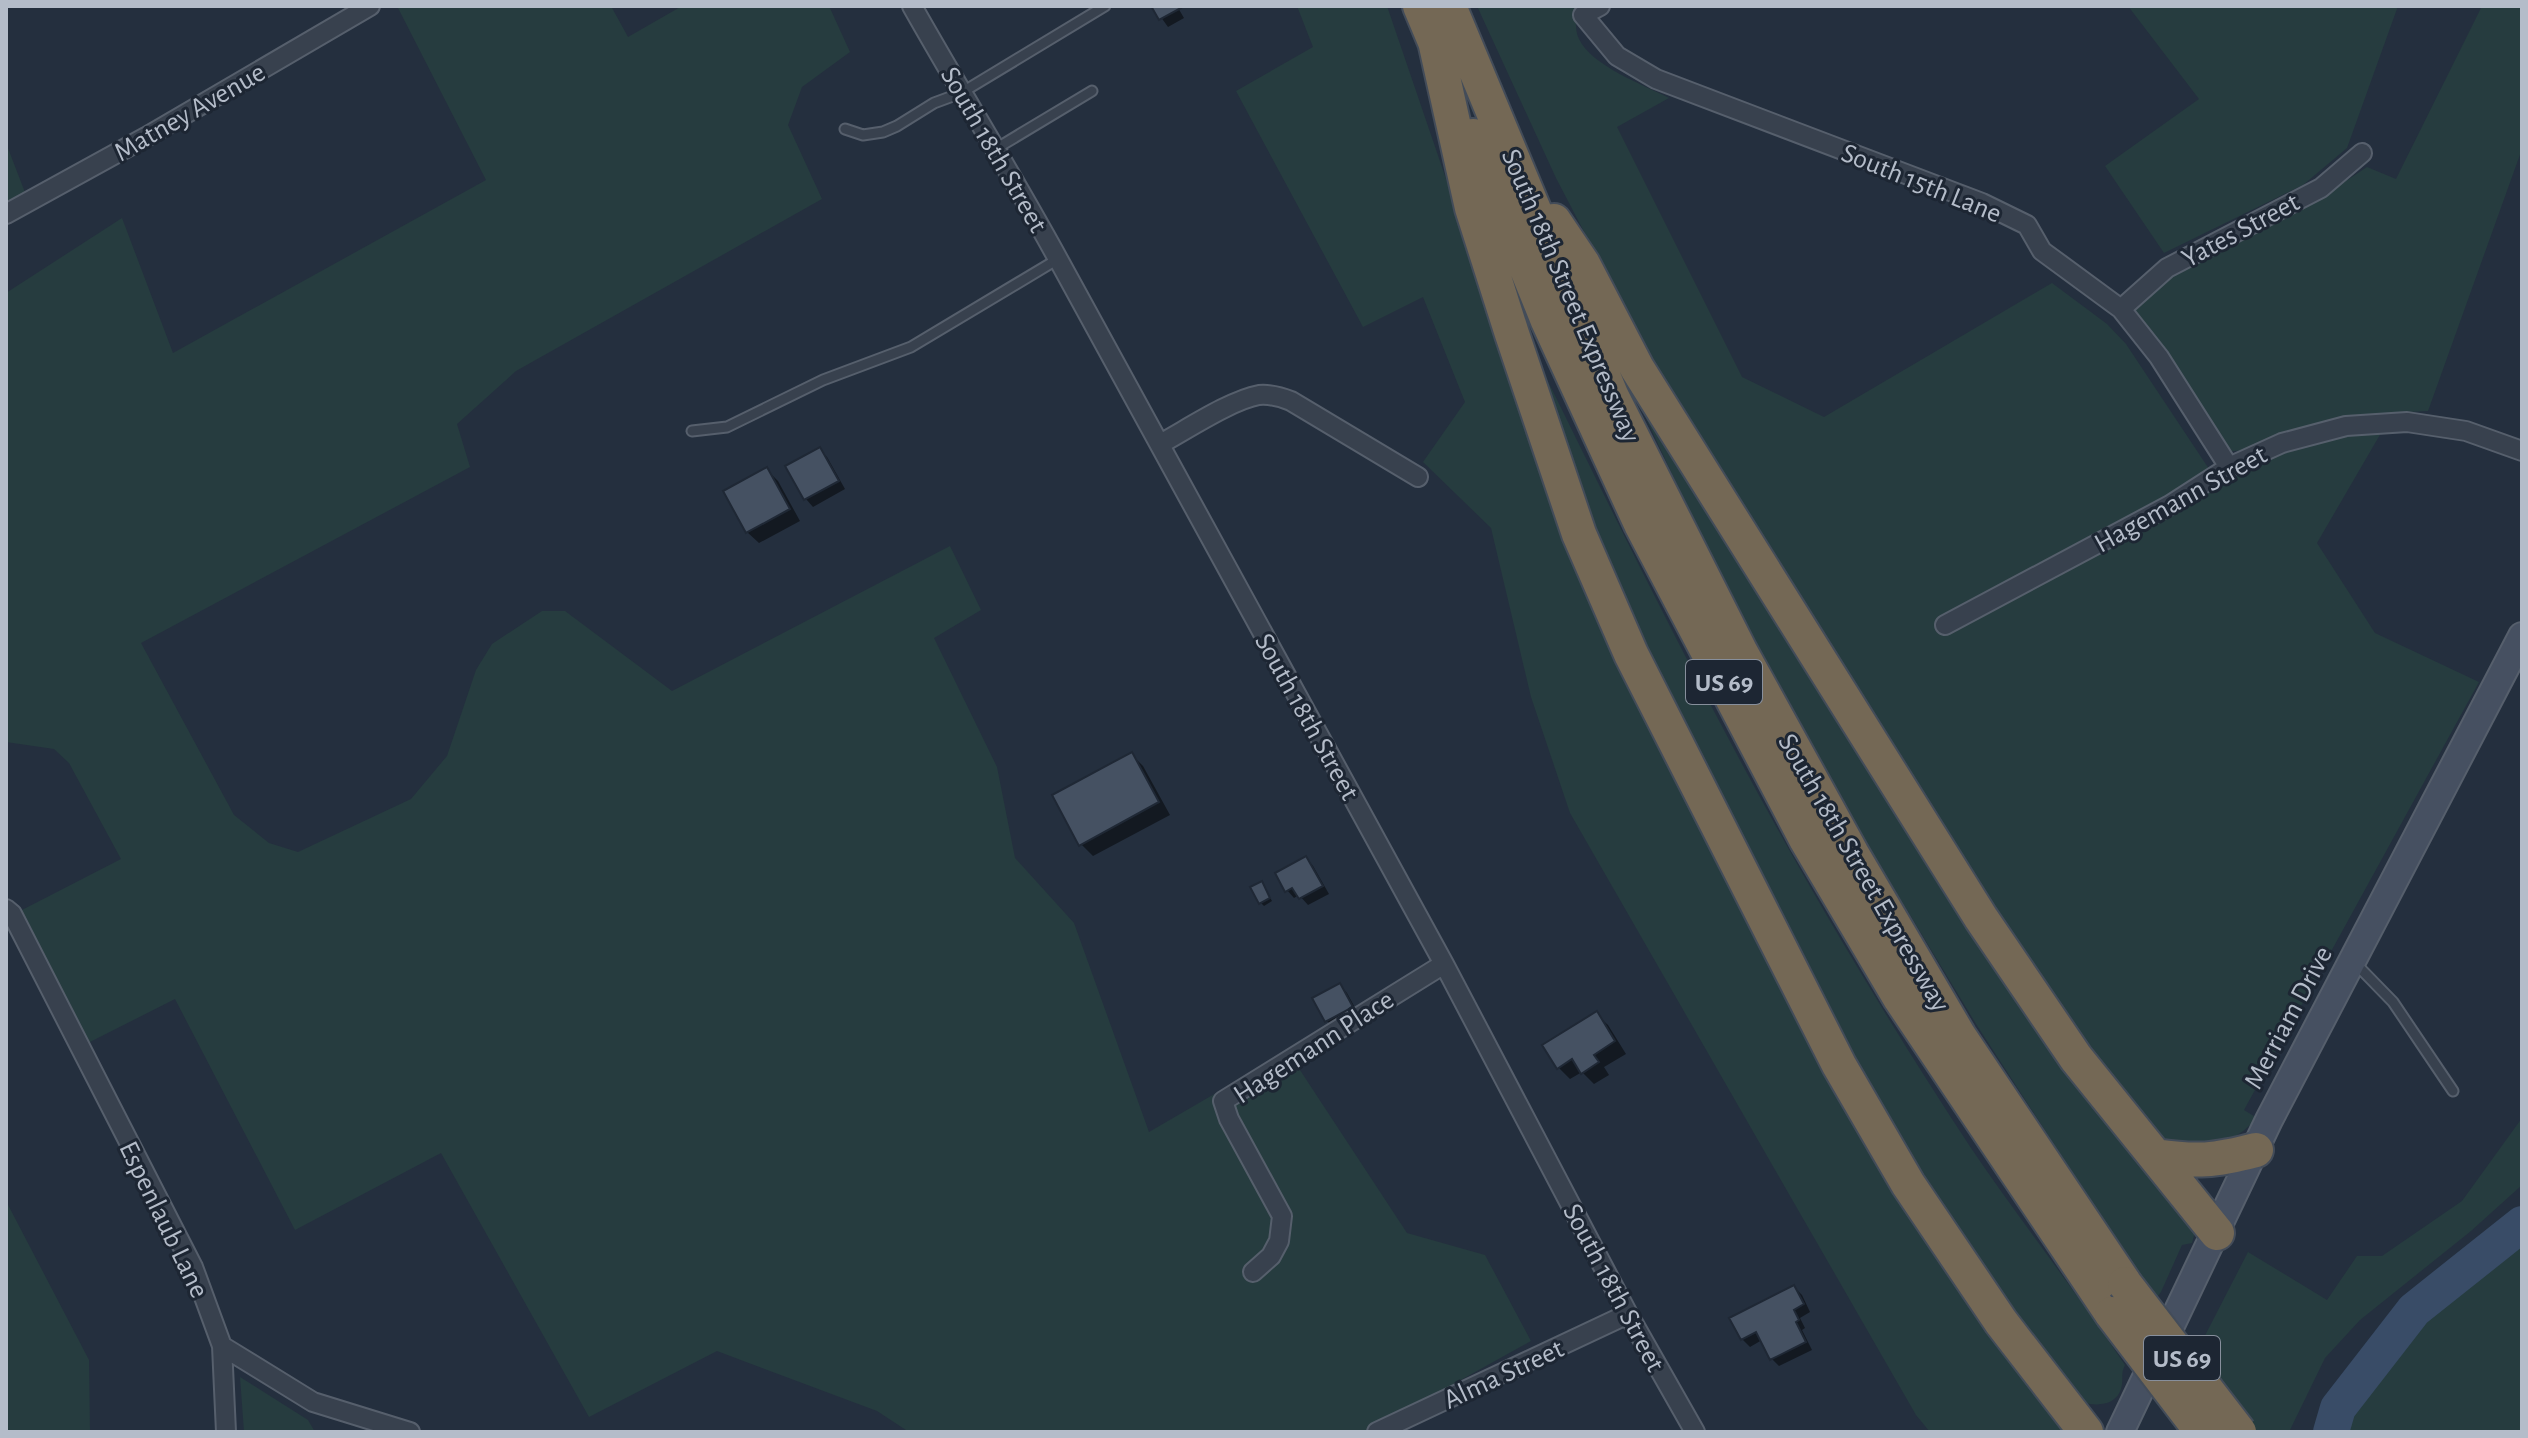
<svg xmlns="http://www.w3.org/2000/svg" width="2528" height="1438" font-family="'Alegreya Sans',sans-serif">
	<rect width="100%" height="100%" fill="#242f3e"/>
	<path fill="#263c3f" d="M 397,6 L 611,6 L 628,37 L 682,6 L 829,6 L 850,52 L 802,87 L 788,125 L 822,199 L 516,371 L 457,424 L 470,467 L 141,643 L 234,815 L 269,843 L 298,852 L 411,799 L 447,756 L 476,670 L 492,644 L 542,611 L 565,611 L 672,691 L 950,546 L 981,610 L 934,638 L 997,767 L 1015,858 L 1074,923 L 1149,1132 L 1285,1053 L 1296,1064 L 1407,1233 L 1485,1255 L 1531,1341 L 1367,1432 L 909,1432 L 877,1411 L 717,1351 L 589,1417 L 441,1153 L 295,1230 L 175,999 L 86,1044 L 20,911 L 121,859 L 69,763 L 54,749 L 6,742 L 6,293 L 122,218 L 173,353 L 486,180 Z
		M 1297,6 L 1387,6 L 1572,548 L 1593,601 L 2065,1432 L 1930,1432 L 1916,1415 L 1570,813 L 1531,697 L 1491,528 L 1423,462 L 1465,402 L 1423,297 L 1363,327 L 1236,91 L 1313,47 Z
		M 1477,6 L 1584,6 L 1576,13 C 1576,22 1575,31 1579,39 C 1592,66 1642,84 1669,98 L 1617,127 L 1742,377 L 1824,417 L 2052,283 L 2107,324 L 2126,344 L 2219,484 L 2279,453 L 2350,434 L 2381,433 L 2317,543 L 2375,633 L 2479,682 L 2244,1110 L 2257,1118 C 2226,1152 2189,1157 2151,1130 L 2045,987 L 1960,857 L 1653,364 L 1556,178 Z
		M 2128,6 L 2398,6 L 2347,148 L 2303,185 L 2164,253 L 2105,166 L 2199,99 Z
		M 2482,6 L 2522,6 L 2522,149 L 2428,411 C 2388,413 2350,417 2310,427 C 2282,434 2256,453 2227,451 L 2130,311 L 2177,273 L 2316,201 L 2367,167 L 2396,179 Z
		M 6,143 L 26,195 L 6,206 Z
		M 1535,355 C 1632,552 1728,749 1840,938 C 1882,1009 1926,1080 1971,1148 C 2021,1222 2076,1291 2125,1365 C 2121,1373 2123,1376 2122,1384 C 2119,1409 2090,1407 2074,1399 L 1906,1162 L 1626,624 Z
		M 1637,399 L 2195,1232 L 2192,1243 L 2182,1245 L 2161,1292 L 2155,1300 L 1976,1024 L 1864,839 L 1716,568 Z
		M 2522,1118 L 2522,1185 L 2471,1231 L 2360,1320 L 2325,1358 L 2289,1432 L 2251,1432 L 2194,1357 L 2248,1252 L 2327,1300 L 2357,1256 L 2382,1256 L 2462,1201 Z
		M 6,1201 L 89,1360 L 90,1432 L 6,1432 Z
		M 2522,1239 L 2522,1432 L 2344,1432 C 2349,1421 2352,1408 2358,1398 C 2397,1331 2463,1285 2522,1239 Z
		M 240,1377 L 308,1420 L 315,1432 L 244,1432 Z"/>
	<path fill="#0007" d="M 1153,6 L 1177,6 L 1184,18 L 1168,27 Z
		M 820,450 L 827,457 L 845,489 L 813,507 L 806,499 L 788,467 Z
		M 767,470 L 778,481 L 800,521 L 759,543 L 747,532 Z
		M 1132,755 L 1143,766 L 1170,815 L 1093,856 L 1081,844 Z
		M 1306,858 L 1313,866 L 1329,894 L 1308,905 L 1299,895 L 1294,898 L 1287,890 Z
		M 1264,887 L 1272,901 L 1264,906 L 1260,902 Z
		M 1340,985 L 1347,993 L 1359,1015 L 1334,1028 L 1326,1020 Z
		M 1596,1014 L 1608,1025 L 1626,1054 L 1604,1067 L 1609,1075 L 1594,1084 L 1582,1072 L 1570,1079 L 1558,1067 Z
		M 1794,1287 L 1802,1295 L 1810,1312 L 1800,1318 L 1805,1328 L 1802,1330 L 1812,1350 L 1779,1366 L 1772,1359 L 1762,1340 L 1750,1347 L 1742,1339 Z"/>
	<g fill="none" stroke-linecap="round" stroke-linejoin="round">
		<path stroke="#394c67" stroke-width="36" d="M 2331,1432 L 2338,1408 L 2414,1310 L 2522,1224"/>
	</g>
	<path fill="#455162" stroke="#1f2835" stroke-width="2" d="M 1151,6 L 1180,6 L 1181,8 L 1159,20 Z
		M 820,447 L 839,481 L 804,500 L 785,466 Z
		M 767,467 L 790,509 L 746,533 L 723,491 Z
		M 1132,752 L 1159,802 L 1079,846 L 1052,795 Z
		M 1306,856 L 1323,886 L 1299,899 L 1292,888 L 1285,892 L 1275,873 Z
		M 1262,881 L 1270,898 L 1259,904 L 1250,887 Z
		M 1340,983 L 1353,1007 L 1325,1022 L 1312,998 Z
		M 1597,1011 L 1615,1041 L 1594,1055 L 1599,1062 L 1581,1074 L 1572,1059 L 1557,1069 L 1542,1045 Z
		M 1794,1285 L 1804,1304 L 1794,1310 L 1799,1320 L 1796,1322 L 1806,1342 L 1770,1360 L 1756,1332 L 1741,1340 L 1729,1318 Z"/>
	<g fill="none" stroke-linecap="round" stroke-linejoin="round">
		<defs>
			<path id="service" d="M 845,129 L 863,135 L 883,132 L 897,126 L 934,103 L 961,93 L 1105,6
				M 997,148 L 1092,91
				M 692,431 L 727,427 L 823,380 L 911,347 L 1058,259
				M 2355,963 L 2393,1002 L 2453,1091"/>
			<path id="minor" d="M 912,6 C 960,91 1011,173 1058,259 L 1444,964 L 1628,1314 L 1695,1432
				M 1600,6 L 1583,15 L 1617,56 L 1656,79 L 1982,203 L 2027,225 L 2042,251 L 2121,309 L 2159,357 L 2229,467
				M 6,214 L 146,137 L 370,6
				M 2121,309 L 2167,268 L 2321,188 L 2362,153
				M 1160,444 C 1186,430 1231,400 1259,395 C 1270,394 1281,397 1291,401 L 1418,477
				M 1945,625 L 2170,505 L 2229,467 L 2282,443 L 2346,426 L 2407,422 L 2466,431 L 2522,451
				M 6,909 L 12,914 L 193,1267 L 222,1346 L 226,1432
				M 1253,1272 L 1271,1256 L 1279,1241 L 1282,1216 L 1229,1119 L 1223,1101 L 1444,964
				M 222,1346 L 313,1402 L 410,1432
				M 1377,1432 L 1628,1314"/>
			<path id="secondary" d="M 2120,1432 L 2269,1120 L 2522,636"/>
			<path id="motorway" d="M 1420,6 L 1443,61
				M 1449,6 L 1612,397 L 1740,651 L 1852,854 L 1959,1036 L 2125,1284
				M 1435,41 L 1472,208 L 1512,334 L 1579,534 L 1631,654 L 1839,1065 L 1908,1184 L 2001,1322 L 2086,1432
				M 1473,136 L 1548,321 L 1641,524 L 1806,839 L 1900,998 L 2112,1314
				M 1554,221 L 1583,264 L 1637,368 L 1981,918 L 2076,1058 L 2217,1233
				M 2155,1156 C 2197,1162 2214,1161 2256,1150"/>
		</defs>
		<use href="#service" stroke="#565f6c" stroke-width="13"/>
		<use href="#minor" stroke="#565f6c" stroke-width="22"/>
		<use href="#secondary" stroke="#565f6c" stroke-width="30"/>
		<use href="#motorway" stroke="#434c59" stroke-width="38"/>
		<use href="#service" stroke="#38414e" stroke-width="9"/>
		<use href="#minor" stroke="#38414e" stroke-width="18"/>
		<use href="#secondary" stroke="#465061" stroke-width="26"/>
		<use href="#motorway" stroke="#746855" stroke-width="34"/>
		<defs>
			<path id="motorway-bridge" d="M 2125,1284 L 2239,1432
				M 2112,1314 L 2202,1432"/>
		</defs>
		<use href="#motorway-bridge" stroke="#434c59" stroke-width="38" stroke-linecap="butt"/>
		<use href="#motorway-bridge" stroke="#746855" stroke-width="34"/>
	</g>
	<g text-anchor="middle" stroke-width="6" stroke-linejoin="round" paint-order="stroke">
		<g fill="#1d2633" stroke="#878f9c" stroke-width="2">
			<rect x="1686" y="660" width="76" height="44" rx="6"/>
			<rect x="2144" y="1336" width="76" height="44" rx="6"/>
		</g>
		<g font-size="26" font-weight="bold" fill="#b4bcc9">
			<text x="1724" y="691">US 69</text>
			<text x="2182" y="1367">US 69</text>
		</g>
		<g font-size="28" fill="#b4bcc9" stroke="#1d2633">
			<text transform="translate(189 111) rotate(-30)" y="10">Matney Avenue</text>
			<text transform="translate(995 149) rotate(60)" y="10">South 18th Street</text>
			<text transform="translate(1922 182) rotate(22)" y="10">South 15th Lane</text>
			<text transform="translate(2240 229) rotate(-28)" y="10">Yates Street</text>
			<text transform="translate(1572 295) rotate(67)" y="10">South 18th Street Expressway</text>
			<text transform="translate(2180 498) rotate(-29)" y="10">Hagemann Street</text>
			<text transform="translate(1308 716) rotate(61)" y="10">South 18th Street</text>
			<text transform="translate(1865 872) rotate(60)" y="10">South 18th Street Expressway</text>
			<text transform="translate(2287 1017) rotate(-62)" y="10">Merriam Drive</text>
			<text transform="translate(1313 1046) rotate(-33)" y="10">Hagemann Place</text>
			<text transform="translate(165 1219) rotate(64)" y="10">Espenlaub Lane</text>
			<text transform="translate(1615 1287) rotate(62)" y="10">South 18th Street</text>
			<text transform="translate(1503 1373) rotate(-25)" y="10">Alma Street</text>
		</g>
	</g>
	<rect width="2528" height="1438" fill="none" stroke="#b4bcc9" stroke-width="16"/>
</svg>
